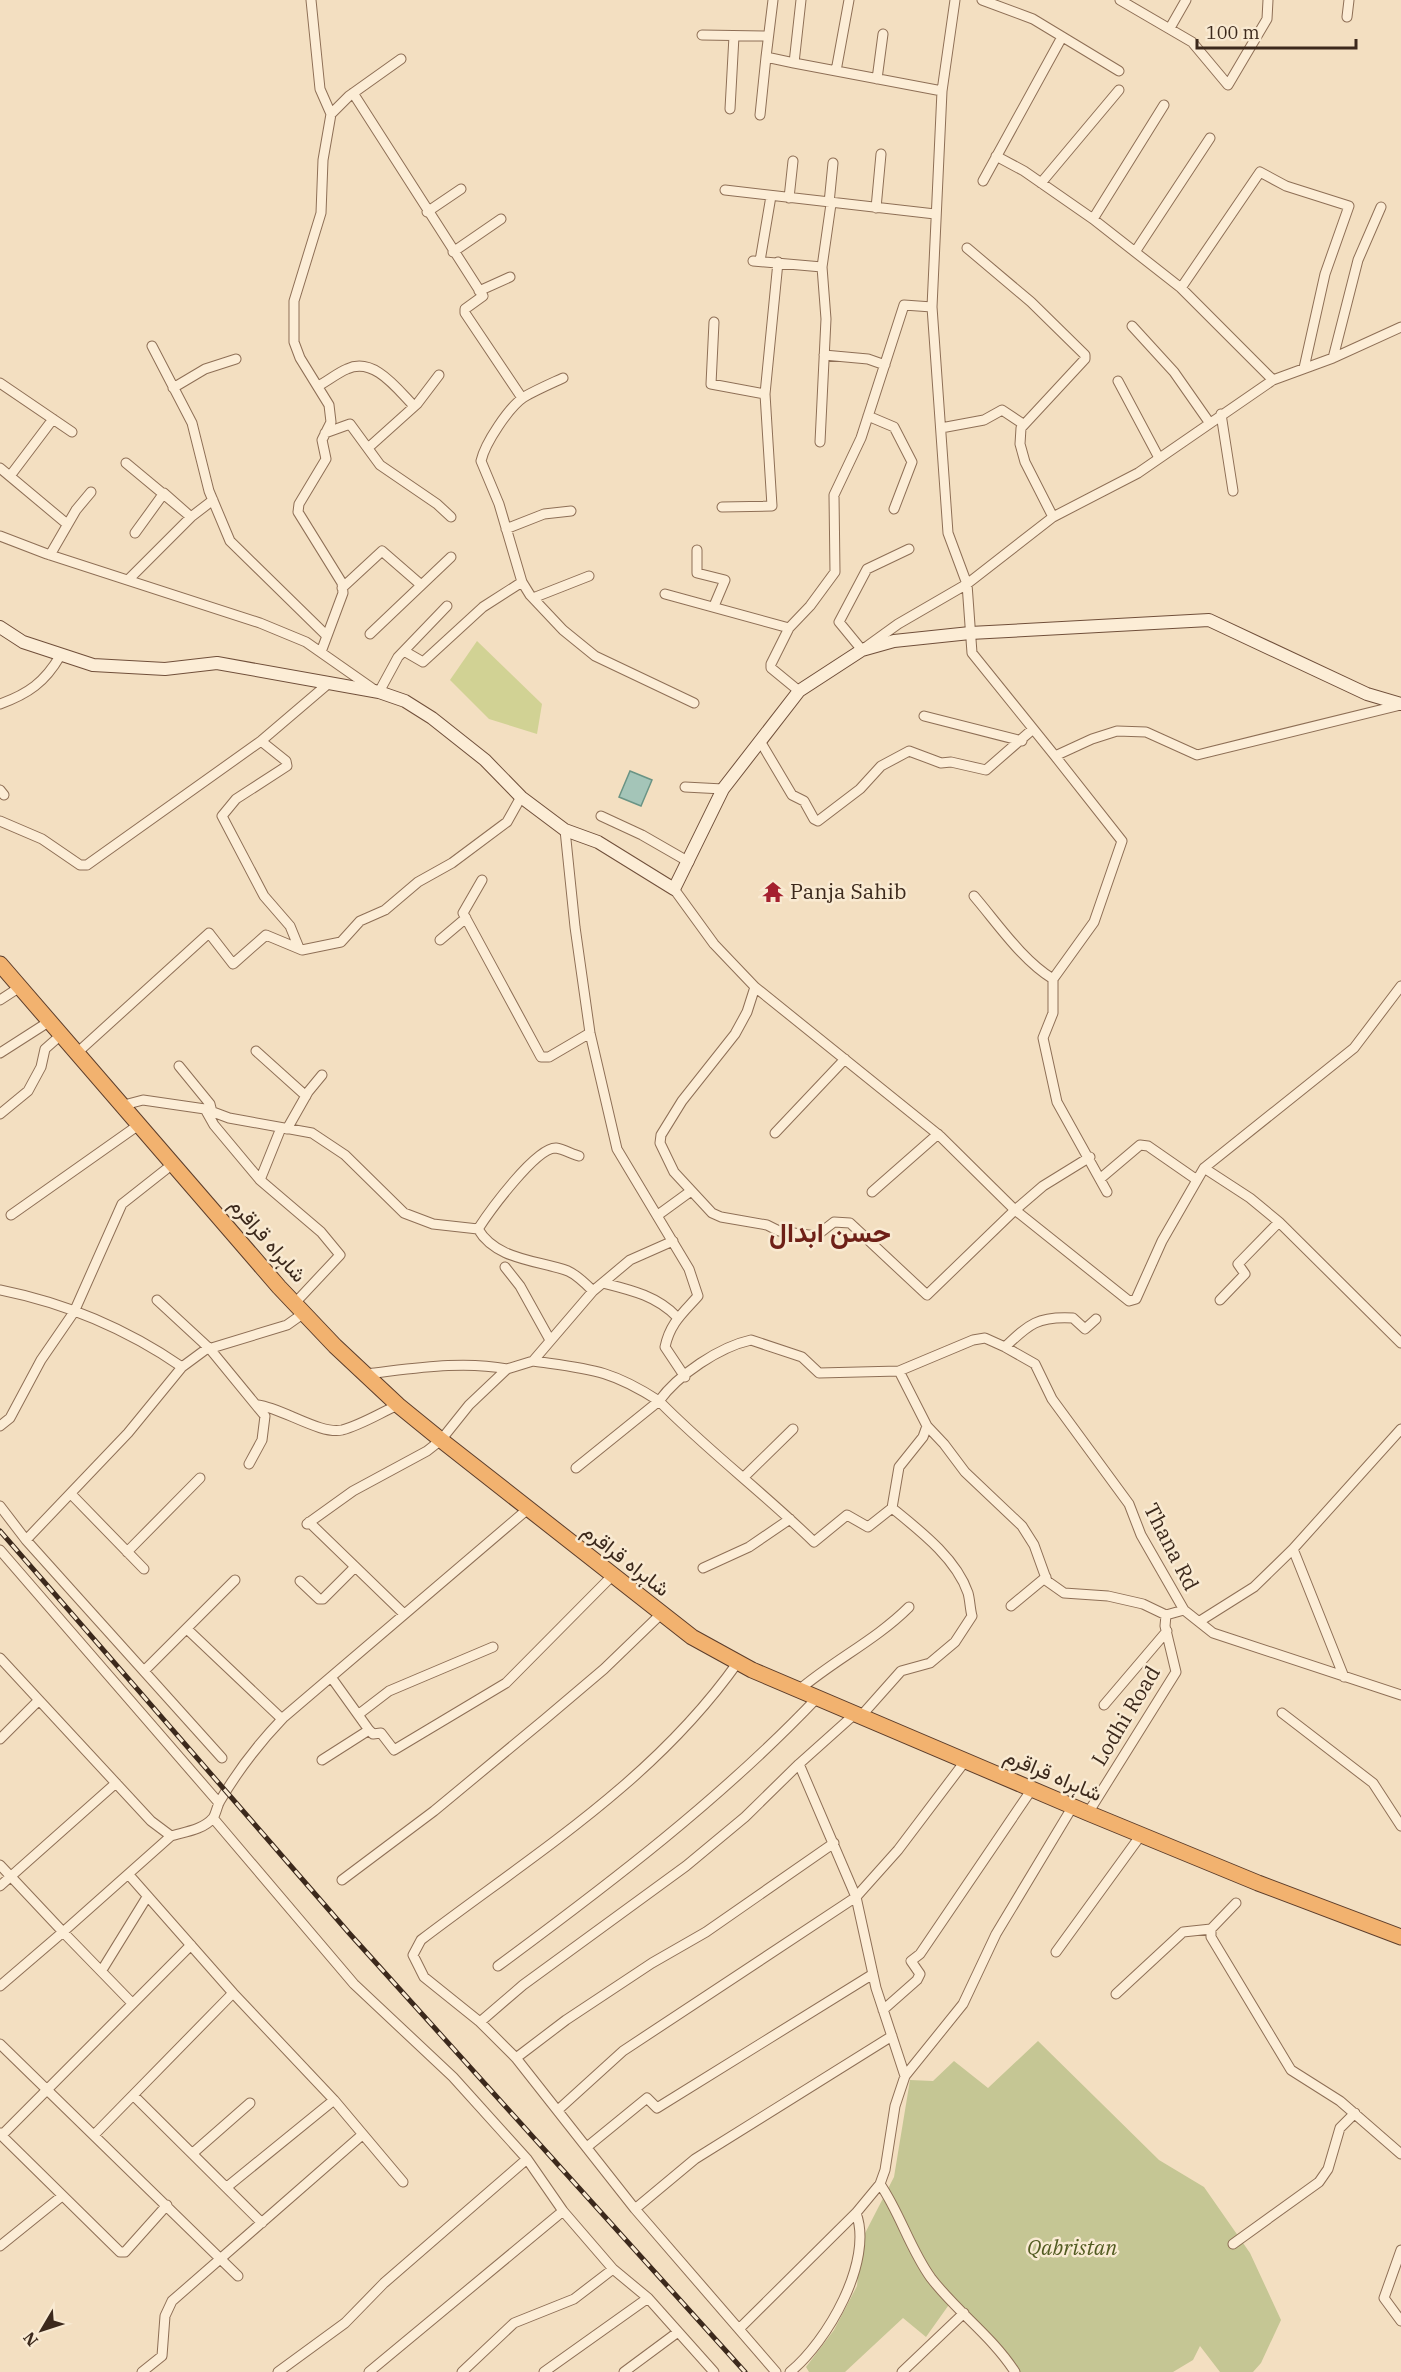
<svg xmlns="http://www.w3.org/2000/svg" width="1401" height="2372" font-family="'IBM Plex Serif',Vazirmatn,serif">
	<rect width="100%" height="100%" fill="#f3dfc1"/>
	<path fill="#d1d294" d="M 477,641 L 542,704 L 537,734 L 489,719 L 450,680 Z"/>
	<path fill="#c5c694" d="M 1038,2041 L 1159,2160 L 1204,2187 L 1250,2253 L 1281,2320 L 1261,2363 L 1253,2372 L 1220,2372 L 1200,2346 L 1193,2360 L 1173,2372 L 1013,2372 L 953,2299 L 926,2337 L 903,2318 L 845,2372 L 809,2372 L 806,2367 L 834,2330 L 857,2286 L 861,2241 L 894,2177 L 910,2080 L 933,2081 L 954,2061 L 988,2088 Z"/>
	<path fill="#a4c5b8" stroke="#6a9485" stroke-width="1.5" d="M 630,771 L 652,780 L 641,806 L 619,797 Z"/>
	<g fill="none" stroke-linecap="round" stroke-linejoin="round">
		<defs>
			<path id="minor" d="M 311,0 L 320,89 L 331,114 L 323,160 L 321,213 L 294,301 L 294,342 L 300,358 L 329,405 L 331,422 L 322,440 L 326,459 L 299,504 L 298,512 L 342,583 L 343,593 L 321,652
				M 773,0 L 766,57 L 794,63
				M 801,0 L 794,63 L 942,91 L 932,307 L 948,533 L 967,584 L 972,653 L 1055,756 L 1092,739 L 1117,731 L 1146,732 L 1197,755 L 1400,705
				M 982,0 L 1033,19 L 1119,71
				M 1120,0 L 1192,42 L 1228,85 L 1267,19 L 1268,0
				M 1347,17 L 1349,0
				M 1170,28 L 1186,0
				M 702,35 L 768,36
				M 836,71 L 849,0
				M 877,79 L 883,34
				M 942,91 L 955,0
				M 353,93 L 483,296 L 465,309 L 465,313 L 522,398
				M 730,109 L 734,36
				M 331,114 L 349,96 L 401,59
				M 760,115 L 766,57
				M 996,156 L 1024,171 L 1093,219 L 1181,288 L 1273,380
				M 983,181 L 1062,37
				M 1041,183 L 1119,90
				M 725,190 L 935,214
				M 789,198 L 793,161
				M 829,203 L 833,163
				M 876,208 L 881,154
				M 427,212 L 461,189
				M 1093,219 L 1164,105
				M 967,248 L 1031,302 L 1085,355 L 1085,359 L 1021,428 L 1020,444 L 1025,462 L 1053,517
				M 453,252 L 501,219
				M 1135,252 L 1210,138
				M 753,261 L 822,267
				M 760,261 L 771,196
				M 1181,288 L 1260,172 L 1286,186 L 1349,206 L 1325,274 L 1304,368
				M 479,291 L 510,277
				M 714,322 L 711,384 L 765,394
				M 1132,326 L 1174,372 L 1209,422
				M 152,346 L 192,423 L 209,491 L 230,541 L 327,636
				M 824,355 L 868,359 L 885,365
				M 1333,358 L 1358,260 L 1381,207
				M 563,378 C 550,384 536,390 524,397 C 509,407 485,443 481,461 L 499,504 L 522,582 L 530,595 L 563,630 L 595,656 L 694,703
				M 1118,381 L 1159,458
				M 0,383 L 72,432
				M 318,386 C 328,381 337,373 347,369 C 374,356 398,390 414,406
				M 173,388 L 205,369 L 236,359
				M 1221,414 L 1233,491
				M 868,416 L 894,427 L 912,462 L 894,509
				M 941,428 L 984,420 L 1002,410 L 1023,424
				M 325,433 L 350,424 L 380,465 L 437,504 L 451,517
				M 820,442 L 826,319 L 822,267 L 831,204
				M 368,448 L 417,404 L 439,375
				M 126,463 L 191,517 L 164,493 L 135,533
				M 0,468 L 67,524
				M 10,476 L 53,419
				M 722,507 L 772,506 L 765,394 L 778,262
				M 506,529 L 544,514 L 571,511
				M 0,536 L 47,554 L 260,623 L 306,642 L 376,691
				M 909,549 L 867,569 L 839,622 L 862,650 L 898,624 L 967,584 L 1053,517 L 1138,473 L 1273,380 L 1333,358 L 1401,327
				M 697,550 L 697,573 L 725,580 L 714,606
				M 50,555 L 76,510 L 91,492
				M 128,580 L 191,517 L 213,500
				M 342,588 L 382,551 L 420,584
				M 665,594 L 789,628
				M 533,598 L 589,576
				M 370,634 L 451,557
				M 404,651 L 423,662 L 483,607 L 522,582
				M 799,691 L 771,668 L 771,664 L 789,628 L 810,606 L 835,572 L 834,495 L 861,438 L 904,305 L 932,307
				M 379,692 L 398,657 L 447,606
				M 0,704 C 28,694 45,682 60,656
				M 924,716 L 1022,741
				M 261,741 L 286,761 L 287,766 L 236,799 L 222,816 L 264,896 L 290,926 L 299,948
				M 760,741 L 792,795 L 804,801 L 814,819 L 818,821 L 860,789 L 881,766 L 909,751 L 941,763 L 951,762 L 986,770 L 1033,729
				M 1055,756 L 1122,841 L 1094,922 L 1053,979 L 1053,1013 L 1043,1038 L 1057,1102 L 1107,1192
				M 685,787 L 723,789
				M 0,790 L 4,795
				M 601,816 L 642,835 L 689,862
				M 0,821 L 42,839 L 80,865 L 87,865 L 261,741 L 329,683
				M 565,830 L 575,927 L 590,1033 L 617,1149 L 689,1269 L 698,1296 C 683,1313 670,1323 665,1347 L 685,1377
				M 482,880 L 463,913 L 541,1057 L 549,1057 L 590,1033
				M 674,889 L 714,944 L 755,987 L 940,1136 L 1015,1210 L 1129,1301 L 1136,1299 L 1162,1241 L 1204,1168 L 1354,1048 L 1401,986
				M 974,896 C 998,924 1022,960 1053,979
				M 440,940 L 466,918
				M 755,987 L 747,1012 L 735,1034 L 682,1101 L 661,1135 L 660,1143 L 674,1172 L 712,1213 L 721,1217 L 767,1225 L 779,1231 L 816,1236 L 834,1222 L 850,1223 L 927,1295 L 1015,1210 L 1043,1186 L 1090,1157
				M 0,1000 L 20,987
				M 256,1051 L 306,1096
				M 78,1052 L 209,933 L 233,964 L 266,935 L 302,950 L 341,942 L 360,921 L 385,910 L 418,882 L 452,863 L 507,822 L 521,797
				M 0,1053 L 50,1021
				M 179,1066 L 210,1104 L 212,1112
				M 124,1105 L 143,1100 L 205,1109 L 229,1118 L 312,1133 L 345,1155 L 404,1213 L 433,1224 L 478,1229
				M 205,1109 L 214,1125 L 260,1180 L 281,1128
				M 0,1114 L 28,1091 L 41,1067 L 45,1049 L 62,1034
				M 287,1129 L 308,1092 L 322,1075
				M 775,1133 L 845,1059
				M 1204,1168 L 1250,1198 L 1279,1222 L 1401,1343
				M 1101,1178 L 1140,1145 L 1148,1146 L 1197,1180
				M 260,1180 L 321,1232 L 340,1255 L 295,1303
				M 872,1192 L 938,1134
				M 11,1215 L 140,1124
				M 658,1215 L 691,1191
				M 478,1229 C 496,1260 537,1260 568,1271 C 577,1275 586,1284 593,1291 L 630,1260 L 673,1241
				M 478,1229 C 489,1212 536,1147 556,1148 C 563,1149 572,1154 579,1156
				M 505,1267 L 520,1286 L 550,1340
				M 603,1283 C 631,1290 657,1296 677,1317
				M 0,1290 C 65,1303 128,1330 182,1367
				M 157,1300 L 210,1349 L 265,1416 L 262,1440 L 249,1464
				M 1220,1300 L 1245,1274 L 1238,1264 L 1279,1222
				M 1005,1347 L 1035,1364 L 1052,1399 L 1129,1504 L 1141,1535 L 1184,1610 L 1213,1633 L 1401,1695
				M 533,1361 C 589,1369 610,1369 659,1401 C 678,1375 719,1347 751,1340 L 802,1357 L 819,1373 L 899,1371 L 973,1340 L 985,1338 L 1005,1347 C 1029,1324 1038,1316 1073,1318 L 1085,1329 L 1096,1319
				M 899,1371 L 927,1426 L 944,1444 L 965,1472 L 1022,1526 L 1034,1545 L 1047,1581 L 1064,1593 L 1108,1596 L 1143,1604 L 1166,1615
				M 365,1374 C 411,1369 461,1360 507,1369
				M 258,1405 C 282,1408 321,1435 342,1430 C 361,1425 380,1413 398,1405
				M 0,1426 L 10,1418 L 41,1360 L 74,1312 L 122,1204 L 174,1163
				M 576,1468 L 659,1401 C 708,1451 764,1493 814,1542 L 847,1515 L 868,1527 L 892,1508
				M 744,1477 L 793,1429
				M 72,1495 L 144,1569
				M 0,1506 L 26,1540 L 222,1758
				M 309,1522 L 404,1614
				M 307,1524 L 353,1491 L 427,1451 L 441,1440 L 469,1405 L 507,1369 L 533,1361 L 593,1291
				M 26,1540 L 128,1433 L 182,1367 L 205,1350 L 287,1325 L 304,1313
				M 1293,1549 L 1344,1677
				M 0,1550 L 219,1803
				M 127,1552 L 200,1478
				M 703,1568 L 749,1547 L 790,1519
				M 300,1581 L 319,1599 L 323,1599 L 355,1567
				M 1011,1606 L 1046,1577
				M 1200,1621 L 1254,1587 L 1293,1549 L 1401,1429
				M 187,1629 L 282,1719
				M 0,1658 L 151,1821 L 171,1836 C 184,1832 203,1830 213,1818 C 216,1814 217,1806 220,1801 C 238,1770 259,1743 284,1717 L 529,1508
				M 738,1662 C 654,1781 534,1854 421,1940 L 413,1955 L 424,1977 L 480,2022 L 516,2058 L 635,2209 L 776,2372
				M 144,1671 L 235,1580
				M 331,1677 L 369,1730
				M 799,1690 C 834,1660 876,1640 909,1607
				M 1104,1705 L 1167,1631
				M 1282,1713 L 1373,1783 L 1401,1826
				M 359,1714 L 389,1691 L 493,1647
				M 861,1716 L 901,1671 L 930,1663 L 955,1642 L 972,1616 C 970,1609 970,1600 968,1593 C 956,1558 919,1530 892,1508 L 899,1467 L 923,1437 L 927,1426
				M 0,1739 L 39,1700
				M 322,1760 L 369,1730 L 373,1734 L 381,1733 L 394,1750 L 506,1683 L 612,1576
				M 799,1764 L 856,1897 L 876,1988 L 905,2076
				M 1088,1813 L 1176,1672 L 1165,1626 L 1166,1615 L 1184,1610
				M 213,1818 L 354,1984 L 453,2077 L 527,2159 L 563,2211 L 613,2269 L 648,2298 L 714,2372
				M 0,1865 L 63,1932 L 171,1836
				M 342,1880 L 434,1811 L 545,1719 L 604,1669 L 661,1614
				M 0,1886 L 116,1783
				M 1236,1903 L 1211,1929 L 1211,1937 L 1291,2070 L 1340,2101 L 1401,2154
				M 1056,1952 L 1141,1835
				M 498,1966 C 609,1884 722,1798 817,1698
				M 102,1970 L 147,1897
				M 0,1986 L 63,1932 L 132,2003
				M 233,1993 L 334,2100 L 403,2182
				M 1116,1994 L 1183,1932 L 1211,1929
				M 883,2010 L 917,1980 L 920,1974 L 911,1961 L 920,1954 L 1032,1789
				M 480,2022 L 523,1985 L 686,1866 L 745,1817 L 799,1764 L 856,1713
				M 0,2044 L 238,2276
				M 516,2058 L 566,2020 L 652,1963 L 706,1932 L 834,1843
				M 133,2095 L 262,2223
				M 558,2110 L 623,2051 L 856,1897 L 898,1850 L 966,1760
				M 0,2133 L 4,2133 L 191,1945
				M 0,2134 L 120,2252 L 125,2252 L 167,2205
				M 94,2135 L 233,1993 L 129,1875
				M 587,2147 L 647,2098 L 657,2108 L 873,1974
				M 193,2153 L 250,2103
				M 880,2184 C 900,2213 910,2249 931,2278 C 957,2312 992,2336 1015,2372
				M 227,2187 L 334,2100
				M 635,2209 L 695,2159 L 892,2036
				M 1233,2244 L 1319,2182 L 1328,2169 L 1340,2128 L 1355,2113
				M 0,2246 L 62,2196
				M 1401,2250 L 1384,2298 L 1401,2321
				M 739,2329 L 856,2213 L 880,2184 L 885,2170 L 895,2106 L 905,2076 L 963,2004 L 996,1934 L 1073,1806
				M 142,2372 L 162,2356 L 165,2316 L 172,2301 L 362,2135
				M 278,2372 L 345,2323 L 384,2283 L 527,2159
				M 369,2372 L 563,2211
				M 462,2372 L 514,2323 L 574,2299 L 613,2269
				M 544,2372 L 648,2298
				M 624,2372 L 678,2332
				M 790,2372 C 827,2342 874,2261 856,2213
				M 902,2372 L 964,2313"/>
			<path id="secondary" d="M 0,627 L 23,642 L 93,665 L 165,669 L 217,663 L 379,692 L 405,701 L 432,718 L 485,760 L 521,797 L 565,830 L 598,842 L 674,889 L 723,789 L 799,691 L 862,650 L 894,641 L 970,633 L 1209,620 L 1367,694 L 1401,704"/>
			<path id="trunk" d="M 0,964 L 279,1287 L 335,1346 L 398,1405 L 441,1440 L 692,1637 L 752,1670 L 1088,1813 L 1258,1883 L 1401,1937"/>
		</defs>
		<use href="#minor" stroke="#8e6f56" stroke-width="11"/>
		<use href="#secondary" stroke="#704f3a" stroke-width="14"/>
		<use href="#trunk" stroke="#5c3d2b" stroke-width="17"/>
		<use href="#minor" stroke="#fcedd6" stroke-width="9"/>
		<use href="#secondary" stroke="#fcedd6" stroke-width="12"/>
		<use href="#trunk" stroke="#f2b26f" stroke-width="15"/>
		<defs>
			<path id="rail" d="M 0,1531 L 349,1933 L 745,2372"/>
		</defs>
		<use href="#rail" stroke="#3c291c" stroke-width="5"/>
		<use href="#rail" stroke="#f9ead2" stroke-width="3" stroke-dasharray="9" stroke-linecap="butt"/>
	</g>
	<defs>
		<symbol id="temple-bare" viewBox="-9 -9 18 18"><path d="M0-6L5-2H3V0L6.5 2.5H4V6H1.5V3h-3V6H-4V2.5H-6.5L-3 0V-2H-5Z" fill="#a4202e" stroke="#f9ead2" stroke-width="2.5" paint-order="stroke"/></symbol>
	</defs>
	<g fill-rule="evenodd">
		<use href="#temple-bare" x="758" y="877" width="30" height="30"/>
	</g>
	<g text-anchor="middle" stroke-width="5" stroke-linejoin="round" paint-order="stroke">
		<g font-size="21" fill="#3c291c" stroke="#f9ead2" text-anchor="start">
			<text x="790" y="899">Panja Sahib</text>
		</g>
		<g font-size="21" fill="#3c291c" stroke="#f9ead2">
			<text transform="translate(268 1240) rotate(49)" y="7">شاہراہ قراقرم</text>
			<text transform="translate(1171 1547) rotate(63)" y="7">Thana Rd</text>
			<text transform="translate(626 1560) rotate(38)" y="7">شاہراہ قراقرم</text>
			<text transform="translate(1126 1716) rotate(-59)" y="7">Lodhi Road</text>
			<text transform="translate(1053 1775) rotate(23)" y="7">شاہراہ قراقرم</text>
		</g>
		<g font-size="21" font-style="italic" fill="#525b21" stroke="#f9ead2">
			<text x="1072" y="2255">Qabristan</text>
		</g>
		<g font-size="27" font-weight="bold" fill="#6e2017" stroke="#f9ead2">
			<text x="830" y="1242">حسن ابدال</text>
		</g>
	</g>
	<g transform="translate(42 2330) rotate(231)" stroke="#f9ead2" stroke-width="4.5" paint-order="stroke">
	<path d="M0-4.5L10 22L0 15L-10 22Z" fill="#3c291c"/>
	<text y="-9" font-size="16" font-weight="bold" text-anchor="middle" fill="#3c291c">N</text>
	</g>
	<path d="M1197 39v9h159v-9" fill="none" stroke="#3c291c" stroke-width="3"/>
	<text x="1206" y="39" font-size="18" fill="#3c291c" stroke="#f9ead2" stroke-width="4.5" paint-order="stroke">100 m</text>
</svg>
